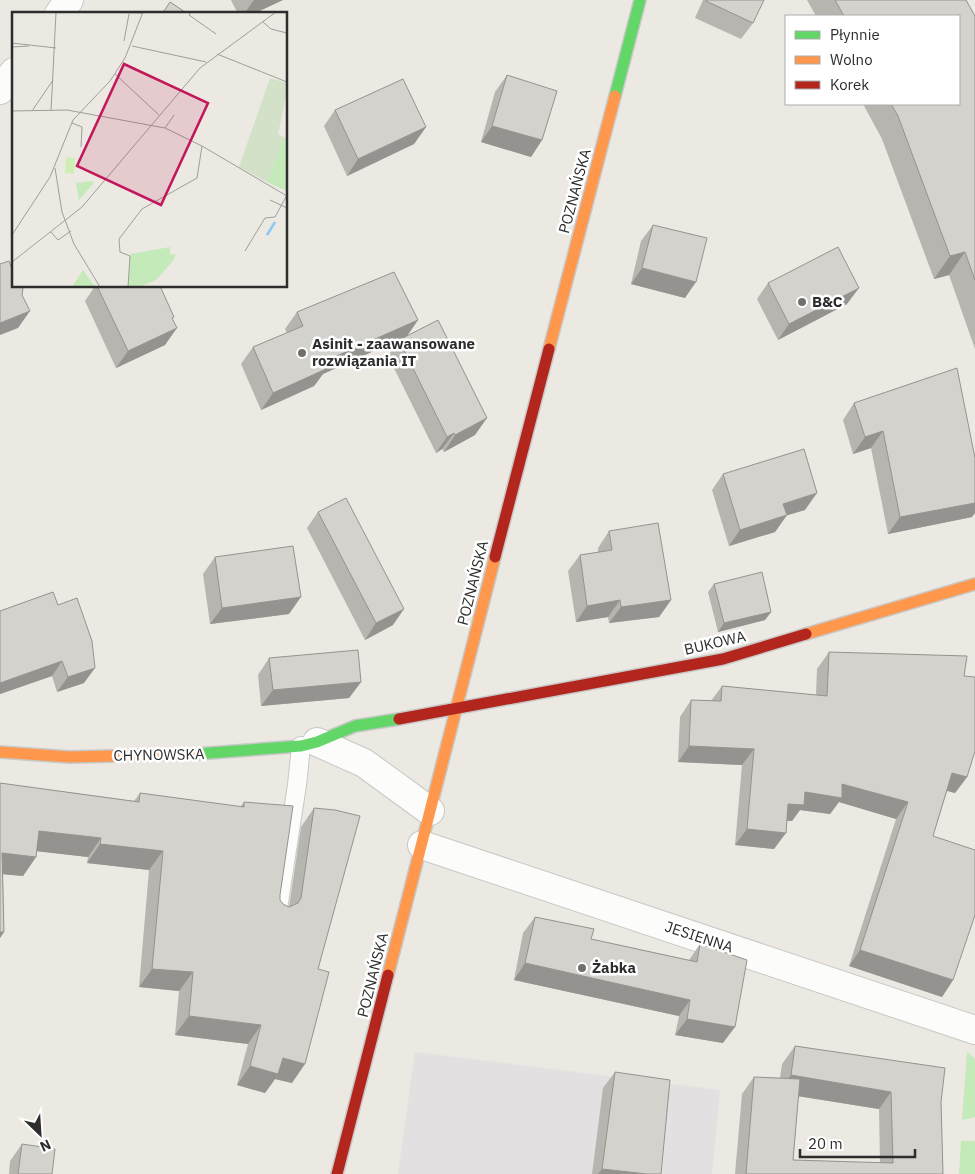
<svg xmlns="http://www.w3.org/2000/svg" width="975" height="1174" font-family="'IBM Plex Sans',sans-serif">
	<rect width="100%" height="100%" fill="#ebe9e2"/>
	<path fill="#e3e0e1" d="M 415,1052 L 720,1090 L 712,1174 L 398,1174 Z"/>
	<path fill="#c3eab8" d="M 967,1052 L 975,1059 L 975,1117 L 962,1120 Z
		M 961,1141 L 975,1141 L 975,1174 L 959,1174 Z"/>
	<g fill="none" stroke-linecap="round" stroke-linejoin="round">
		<defs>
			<path id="lane" d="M 277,915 L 297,785 L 301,746"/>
			<path id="street" d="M 59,14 L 69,0
				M 0,90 L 14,72
				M 317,742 L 364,763 L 430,811
				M 422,845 L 975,1030"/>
			<path id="fast" d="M 615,96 L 640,0
				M 196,754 L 301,746 L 317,742 L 355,726 L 399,719"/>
			<path id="slow" d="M 549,349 L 615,96
				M 806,634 L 975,584
				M 0,752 L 69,757 L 196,754
				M 388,975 L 495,557"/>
			<path id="jam" d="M 495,557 L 549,349
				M 399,719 L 723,659 L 806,634
				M 337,1174 L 388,975"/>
		</defs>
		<use href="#lane" stroke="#c8c8c7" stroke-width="20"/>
		<use href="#street" stroke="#c8c8c7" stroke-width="30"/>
		<use href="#fast" stroke="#c8c8c7" stroke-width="14"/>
		<use href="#slow" stroke="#c8c8c7" stroke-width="14"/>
		<use href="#jam" stroke="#c8c8c7" stroke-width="14"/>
		<use href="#lane" stroke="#fcfcfb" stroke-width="18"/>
		<use href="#street" stroke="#fcfcfb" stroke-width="28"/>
		<use href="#fast" stroke="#63d668" stroke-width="11"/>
		<use href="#slow" stroke="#ff974d" stroke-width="11"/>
		<use href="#jam" stroke="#b3261e" stroke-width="11"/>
	</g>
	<path fill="#b6b5b0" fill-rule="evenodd" d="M 231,0 L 283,0 L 253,14 L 238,14 Z
		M 703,0 L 764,0 L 753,23 L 741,39 L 695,18 Z
		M 807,0 L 966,0 L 975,16 L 975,349 L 949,275 L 934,279 L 882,139 L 863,104 L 959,104 L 959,16 L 816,16 Z
		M 507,75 L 542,140 L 531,157 L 481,142 L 495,92 Z
		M 335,110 L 426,127 L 414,144 L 347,176 L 324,126 Z
		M 653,225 L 685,298 L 631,284 L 641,241 Z
		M 768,283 L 847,304 L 778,340 L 757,299 Z
		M 95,286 L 160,286 L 172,319 L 165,345 L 116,368 L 85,301 Z
		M 297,312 L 418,320 L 407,336 L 475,435 L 444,452 L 442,449 L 436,453 L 388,356 L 400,339 L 323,374 L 314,386 L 261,410 L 241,364 L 253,347 L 287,333 L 285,329 Z
		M 854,403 L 972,517 L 888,534 L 871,448 L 853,454 L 843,420 Z
		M 723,474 L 805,510 L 787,515 L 775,532 L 729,546 L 712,490 Z
		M 318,512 L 393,625 L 365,640 L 307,528 Z
		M 609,531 L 671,600 L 659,617 L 609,623 L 608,617 L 576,622 L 568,571 L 580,555 L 598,552 L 598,548 Z
		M 215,557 L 289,614 L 210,624 L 203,574 Z
		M 714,584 L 771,612 L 765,620 L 718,632 L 708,592 Z
		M 53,592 L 84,683 L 57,692 L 52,676 L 0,694 L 0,611 Z
		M 829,652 L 964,676 L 967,777 L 955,793 L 947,791 L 933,836 L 953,980 L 942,997 L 849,966 L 896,819 L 839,802 L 830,814 L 800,810 L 792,821 L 787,821 L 774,849 L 735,845 L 742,765 L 678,762 L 680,717 L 691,700 L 711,701 L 722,686 L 816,695 L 817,669 Z
		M 269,658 L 361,682 L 349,698 L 261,706 L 258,675 Z
		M 0,783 L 134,801 L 140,793 L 240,807 L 244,802 L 280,895 L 280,900 L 283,904 L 289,907 L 301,827 L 314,808 L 318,969 L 292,1083 L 275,1079 L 265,1093 L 237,1085 L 248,1044 L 175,1035 L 179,991 L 139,987 L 149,870 L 87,863 L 88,857 L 37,851 L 36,857 L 23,876 L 3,874 L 4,932 L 0,938 Z
		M 535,917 L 591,939 L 689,960 L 700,944 L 723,1043 L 675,1035 L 679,1016 L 514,980 L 523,933 Z
		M 795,1046 L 941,1102 L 943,1174 L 735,1174 L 742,1094 L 754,1077 L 780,1078 L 782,1064 ZM 798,1096 L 879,1109 L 880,1163 L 793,1160 Z
		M 615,1072 L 661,1174 L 592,1174 L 603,1088 Z
		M 22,1144 L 52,1174 L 9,1174 L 10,1161 Z"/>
	<path fill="#949390" d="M 254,0 L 283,0 L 253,14 L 244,14 Z
		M 492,126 L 542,140 L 531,157 L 481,142 Z
		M 426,127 L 414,144 L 347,176 L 358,159 Z
		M 965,252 L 949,275 L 934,279 L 950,256 Z
		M 642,268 L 696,282 L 685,298 L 631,284 Z
		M 859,288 L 847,304 L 778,340 L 789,324 Z
		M 30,311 L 18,328 L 0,335 L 0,323 Z
		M 418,320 L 407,336 L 323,374 L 314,386 L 261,410 L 273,393 L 323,362 Z
		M 177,328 L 165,345 L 116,368 L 128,351 Z
		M 487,418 L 475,435 L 444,452 L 455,435 Z
		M 883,431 L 871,448 L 853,454 L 865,437 Z
		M 454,433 L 442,449 L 436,453 L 447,437 Z
		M 817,493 L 805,510 L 778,518 L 787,515 L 775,532 L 729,546 L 740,530 L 783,504 Z
		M 975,503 L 975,513 L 972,517 L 888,534 L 900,517 Z
		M 301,597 L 289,614 L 210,624 L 222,608 Z
		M 620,600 L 608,617 L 576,622 L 587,606 Z
		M 671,600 L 659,617 L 609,623 L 621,607 Z
		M 404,609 L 393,625 L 365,640 L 376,623 Z
		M 771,612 L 765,620 L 718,632 L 724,623 Z
		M 62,661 L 52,676 L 0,694 L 0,683 Z
		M 95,668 L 84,683 L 57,692 L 68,677 Z
		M 361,682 L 349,698 L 261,706 L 273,690 Z
		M 689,746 L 754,749 L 742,765 L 678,762 Z
		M 952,773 L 967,777 L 955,793 L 941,789 Z
		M 842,784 L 908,802 L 896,819 L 839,802 L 830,814 L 800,810 L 792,821 L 776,820 L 788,804 L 805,792 Z
		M 747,829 L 786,833 L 774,849 L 735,845 Z
		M 39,831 L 101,838 L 88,857 L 26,850 Z
		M 100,844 L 163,851 L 149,870 L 87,863 Z
		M 2,853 L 36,857 L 23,876 L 0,874 Z
		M 0,932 L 4,932 L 0,938 Z
		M 860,950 L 953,980 L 942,997 L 849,966 Z
		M 525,963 L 690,1000 L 679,1016 L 514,980 Z
		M 152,969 L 193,972 L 179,991 L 139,987 Z
		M 189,1016 L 261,1025 L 248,1044 L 175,1035 Z
		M 687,1019 L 735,1027 L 723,1043 L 675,1035 Z
		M 283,1058 L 305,1064 L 292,1083 L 275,1079 L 265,1093 L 237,1085 L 250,1066 Z
		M 791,1075 L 891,1092 L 879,1109 L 778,1093 Z
		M 602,1169 L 647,1174 L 598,1174 Z"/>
	<path fill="#d4d2cd" stroke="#949390" d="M 707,0 L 764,0 L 753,23 L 706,1 Z
		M 835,0 L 966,0 L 975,16 L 975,280 L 965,252 L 950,256 L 898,116 L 891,104 L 959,104 L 959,16 L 844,16 Z
		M 170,2 L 188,14 L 162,14 Z
		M 507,75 L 557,91 L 542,140 L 492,126 Z
		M 403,79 L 426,127 L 358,159 L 335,110 Z
		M 653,225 L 707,238 L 696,282 L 642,268 Z
		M 838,247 L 859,288 L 789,324 L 768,283 Z
		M 9,261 L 14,274 L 14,286 L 22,286 L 23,288 L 22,295 L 30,311 L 0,323 L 0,264 Z
		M 394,272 L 418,320 L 323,362 L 326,369 L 273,393 L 253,347 L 303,326 L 297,312 Z
		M 97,286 L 160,286 L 174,317 L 172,318 L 177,328 L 128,351 Z
		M 438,320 L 487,418 L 455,435 L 454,433 L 447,437 L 399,340 Z
		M 957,368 L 975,458 L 975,503 L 900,517 L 883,431 L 865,437 L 854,403 Z
		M 804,449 L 817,493 L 783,504 L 787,515 L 740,530 L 723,474 Z
		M 346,498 L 404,609 L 376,623 L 318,512 Z
		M 658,523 L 671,600 L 621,607 L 620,600 L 587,606 L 580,555 L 612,550 L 609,531 Z
		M 293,546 L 301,597 L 222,608 L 215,557 Z
		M 762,572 L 771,612 L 724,623 L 714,584 Z
		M 53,592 L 58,605 L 77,598 L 92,641 L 95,668 L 68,677 L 62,661 L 0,683 L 0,611 Z
		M 358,650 L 361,682 L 273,690 L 269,658 Z
		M 829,652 L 967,656 L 964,676 L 975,677 L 975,751 L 967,777 L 952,773 L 933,836 L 975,850 L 975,915 L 953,980 L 860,950 L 908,802 L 842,784 L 842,798 L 805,792 L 804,805 L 788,804 L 786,833 L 747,829 L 754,749 L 689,746 L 691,700 L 721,701 L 722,686 L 827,696 Z
		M 0,783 L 139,802 L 140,793 L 244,807 L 244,802 L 293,806 L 280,895 L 280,900 L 283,904 L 289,907 L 298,903 L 301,898 L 314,808 L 335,810 L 360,816 L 318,969 L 329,972 L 305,1064 L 283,1058 L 278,1074 L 250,1066 L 261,1025 L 189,1016 L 193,972 L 152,969 L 163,851 L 100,844 L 101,838 L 39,831 L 36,857 L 2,853 L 4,932 L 0,932 Z
		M 535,917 L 594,929 L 591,939 L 697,962 L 700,944 L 747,960 L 735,1027 L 687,1019 L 690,1000 L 525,963 Z
		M 795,1046 L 945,1068 L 941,1102 L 943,1174 L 746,1174 L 754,1077 L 800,1079 L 793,1160 L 893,1163 L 891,1092 L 791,1075 Z
		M 615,1072 L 670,1080 L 661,1174 L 647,1174 L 602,1169 Z
		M 22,1144 L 55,1149 L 52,1174 L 18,1174 Z"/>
	<g fill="#706f6c" stroke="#fff" stroke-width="2">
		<circle cx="802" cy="302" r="5"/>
		<circle cx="302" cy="353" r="5"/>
		<circle cx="582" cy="968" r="5"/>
	</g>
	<g text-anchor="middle" stroke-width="5" stroke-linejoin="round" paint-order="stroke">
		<g font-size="15" fill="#2d2d2d" stroke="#fff">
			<text transform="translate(575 191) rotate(-75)" y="5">POZNAŃSKA</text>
			<text transform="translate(473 583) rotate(-76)" y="5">POZNAŃSKA</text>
			<text transform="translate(715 643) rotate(-13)" y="5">BUKOWA</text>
			<text transform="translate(159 755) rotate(-1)" y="5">CHYNOWSKA</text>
			<text transform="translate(699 937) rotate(18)" y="5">JESIENNA</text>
			<text transform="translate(373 975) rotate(-76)" y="5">POZNAŃSKA</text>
		</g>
		<g font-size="15" font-weight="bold" fill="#2d2d2d" stroke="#fff" text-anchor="start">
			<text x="812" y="307">B&amp;C</text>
			<text x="312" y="349">Asinit - zaawansowane<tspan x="312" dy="17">rozwiązania IT</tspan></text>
			<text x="592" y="973">Żabka</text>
		</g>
	</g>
	<g transform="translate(12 12)">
		<rect width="275" height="275" fill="#ebe9e2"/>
		<path d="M 272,125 L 275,126 L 275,179 L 255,170 ZM 81,169 L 81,172 L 67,188 L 64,171 ZM 158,235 L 158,243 L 164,242 L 161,249 L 144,268 L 128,275 L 116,275 L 118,242 ZM 71,258 L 83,275 L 60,275 Z" fill="#c3eab8"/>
		<path d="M 258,66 L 275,71 L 275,79 L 266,122 L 272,125 L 255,170 L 227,155 Z" fill="#d3e1c8"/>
		<path d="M 54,145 L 63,146 L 62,162 L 53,161 Z" fill="#ceeeb5"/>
		<path fill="none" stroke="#8fc7f3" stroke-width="2.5" d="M 255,223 L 263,210"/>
		<path fill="none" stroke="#9f9e9a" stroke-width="1" d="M 82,0 L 131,1M 179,0 L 177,3 L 204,22M 251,10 L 259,17 L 275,21M 112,29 L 117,2M 0,31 L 44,36M 120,34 L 194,50M 0,35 L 17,34M 205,42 L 275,70M 103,62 L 147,103M 0,99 L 55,98 L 153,116 L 190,134 L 275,184M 20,99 L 41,68M 39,99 L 44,0M 60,111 L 70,115 L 69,135M 153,116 L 162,103M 43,156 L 50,200 L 62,232 L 88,275M 258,188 L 275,196M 39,220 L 46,228 L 59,219M 0,223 L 38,165 L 61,108 L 98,69 L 113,46 L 131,0M 233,239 L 253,206 L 263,205 L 275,183M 0,250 L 70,195 L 188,56 L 264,0M 116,275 L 118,244 L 108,240 L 107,227 L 130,197 L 185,166 L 190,134"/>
		<path fill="#c2185b" fill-opacity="0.15" stroke="#c2185b" stroke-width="2.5" d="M 112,52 L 196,91 L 149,193 L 65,154 Z"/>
		<rect width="275" height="275" fill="none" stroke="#2d2d2d" stroke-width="2.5"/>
	</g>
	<rect x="785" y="15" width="175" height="90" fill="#ffffff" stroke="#ababab"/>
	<rect x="795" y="31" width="25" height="8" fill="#63d668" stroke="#ababab"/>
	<text x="830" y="40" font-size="15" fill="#2d2d2d">Płynnie</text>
	<rect x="795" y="56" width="25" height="8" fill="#ff974d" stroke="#ababab"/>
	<text x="830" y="65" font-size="15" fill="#2d2d2d">Wolno</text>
	<rect x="795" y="81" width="25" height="8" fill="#b3261e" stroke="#ababab"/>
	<text x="830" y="90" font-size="15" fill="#2d2d2d">Korek</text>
	<g transform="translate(40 1134) rotate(155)" stroke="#ffffff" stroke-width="4" paint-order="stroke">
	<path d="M0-4L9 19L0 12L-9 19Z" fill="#2d2d2d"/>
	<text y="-8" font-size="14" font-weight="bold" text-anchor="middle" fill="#2d2d2d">N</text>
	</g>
	<path d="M800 1149v8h115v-8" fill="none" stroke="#2d2d2d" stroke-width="2.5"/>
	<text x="808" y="1149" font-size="15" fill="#2d2d2d" stroke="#ffffff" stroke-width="4" paint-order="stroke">20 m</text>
</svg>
